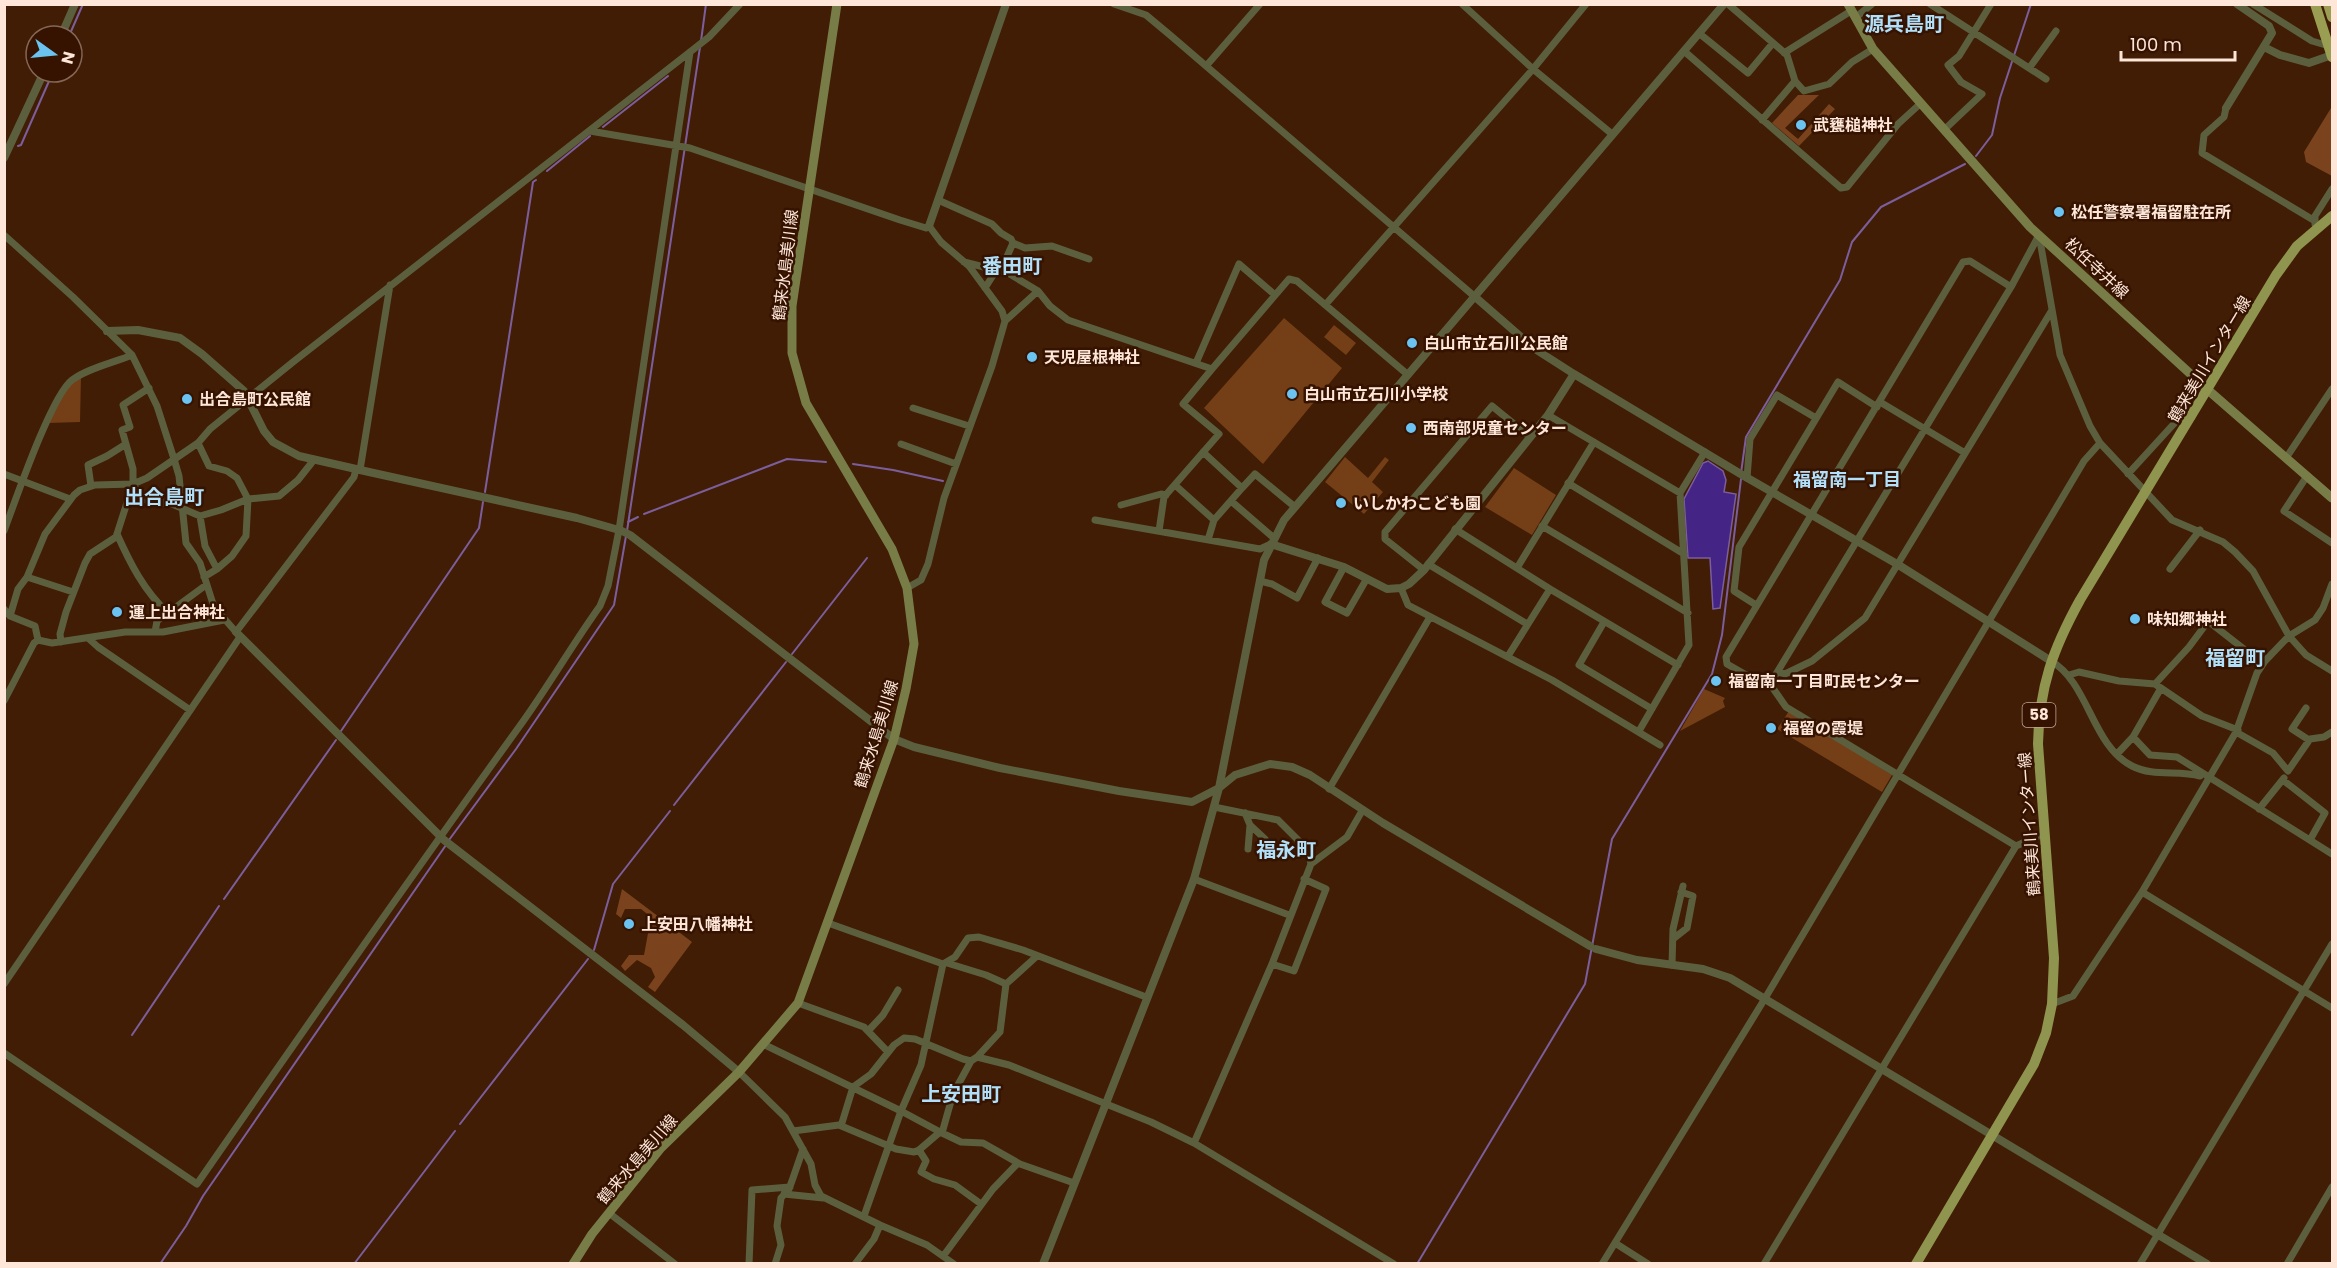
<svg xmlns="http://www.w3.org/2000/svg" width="2337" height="1268" font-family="Poppins,'Noto Sans JP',sans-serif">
	<rect width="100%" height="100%" fill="#401d04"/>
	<path fill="#743e17" d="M 1284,318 L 1342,368 L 1263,464 L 1204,408 Z
		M 1334,325 L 1356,343 L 1346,355 L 1324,337 Z
		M 81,376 L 80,422 L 48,423 L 63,390 Z
		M 1345,457 L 1368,478 L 1385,457 L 1389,460 L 1372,482 L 1383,492 L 1364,514 L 1325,482 Z
		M 1514,468 L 1556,495 L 1532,535 L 1485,507 Z
		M 1704,689 L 1725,698 L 1723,701 L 1725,707 L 1680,731 Z
		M 1789,711 L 1892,775 L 1882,792 L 1777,729 Z"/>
	<path fill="#7a431e" d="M 1798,95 L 1819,95 L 1785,128 L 1798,139 L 1829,104 L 1835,109 L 1799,146 L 1772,123 Z
		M 2331,108 L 2332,112 L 2332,176 L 2306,162 L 2304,152 Z
		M 622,889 L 692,942 L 655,992 L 648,987 L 655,977 L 651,968 L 637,960 L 625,971 L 621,966 L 629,955 L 644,955 L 651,917 L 641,909 L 625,909 L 621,918 L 616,914 Z"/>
	<path fill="#442484" stroke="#7c5e9d" stroke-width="1.5" d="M 1708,461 L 1723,471 L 1726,480 L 1724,492 L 1736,494 L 1720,608 L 1713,609 L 1710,558 L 1688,558 L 1684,499 L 1703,463 Z"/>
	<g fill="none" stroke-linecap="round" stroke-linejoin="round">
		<path stroke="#7c5e9d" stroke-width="2" d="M 69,36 L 83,4
			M 701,41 L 706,4
			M 603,127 L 668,76
			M 18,146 L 21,145 L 53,72
			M 1976,156 L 1992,135 L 2000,98 L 2031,4
			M 547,171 L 590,136
			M 853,464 L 893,470 L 943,481
			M 1741,473 L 1746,437 L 1840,280 L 1852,242 L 1881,207 L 1965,164
			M 485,492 L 533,182 L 536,180
			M 644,514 L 787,459 L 826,462
			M 628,522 L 638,517
			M 627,531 L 700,47
			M 792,654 L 867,558
			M 341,731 L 479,528 L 483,502
			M 674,805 L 786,662
			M 449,840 L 516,749 L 614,605 L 626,536
			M 224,899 L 336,740
			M 594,950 L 613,884 L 670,811
			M 132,1035 L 219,906
			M 460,1124 L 588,959
			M 160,1264 L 186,1226 L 203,1196 L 446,845
			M 354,1264 L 455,1131
			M 1417,1264 L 1585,984 L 1612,839 L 1712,674 L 1722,635 L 1741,479"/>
		<path stroke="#5c5f3e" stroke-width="7" d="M 1114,4 L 1146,15 L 1170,35 L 1474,296
			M 1462,4 L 1533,69 L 1612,134
			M 1728,4 L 1787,55 L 1795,81 L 1804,91 L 1829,84 L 1852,62 L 1873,49
			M 1930,4 L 2046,79
			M 2253,4 L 2312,41 L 2329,46
			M 1855,18 L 1872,4
			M 1700,34 L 1748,73 L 1773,43
			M 1684,51 L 1841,188 L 1847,187 L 1898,124 L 1921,103
			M 1784,53 L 1851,11
			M 1207,65 L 1260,4
			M 2030,67 L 2056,31
			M 2226,108 L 2224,117 L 2204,135 L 2202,153 L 2315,221
			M 1762,120 L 1795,81
			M 1945,129 L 1982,94 L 1961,82 L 1948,65 L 1959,56 L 1991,4
			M 590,131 L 690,148 L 900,220 L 926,228 L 929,226 L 941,242 L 969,266 L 1002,311 L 1005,321 L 992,366 L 944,498 L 928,564 L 921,580 L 907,588
			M 938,200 L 992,224 L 1001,233 L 1011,239 L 1013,243 L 1025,248 L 1052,246 L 1089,259
			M 2315,224 L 2315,216 L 2332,189
			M 4,235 L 73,297 L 132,355 L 157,406 L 174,459 L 179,476 L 186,543 L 200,563 L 214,607 L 236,632 L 354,477 L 356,469 L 360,470 L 390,285
			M 2039,235 L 2060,355 L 2090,426 L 2100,443 L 2172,520 L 2223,542 L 2235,552 L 2253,571 L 2289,636 L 2306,655 L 2332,671
			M 964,262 L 1008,273 L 1038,291
			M 1001,270 L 1013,243
			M 985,288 L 997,269
			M 1326,304 L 1533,69 L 1586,4
			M 1005,321 L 1038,291 L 1050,306 L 1068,320 L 1212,369 L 1289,279 L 1297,281 L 1407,374
			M 1196,363 L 1239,264 L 1275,295
			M 1880,402 L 1965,453
			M 913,408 L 969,426
			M 1548,415 L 1680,493
			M 198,443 L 209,466 L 227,471 L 237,478 L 248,499 L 246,536 L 232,556 L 217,569 L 204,577
			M 901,444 L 956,464
			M 1203,452 L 1242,488 L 1255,474 L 1295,507
			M 2286,458 L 2332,389
			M 4,474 L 70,499
			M 2128,474 L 2181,416 L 2192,417
			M 2307,476 L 2284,511 L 2332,543
			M 1747,478 L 1750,439 L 1777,395 L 1816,418
			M 1568,483 L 1684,554
			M 133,484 L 142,498 L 151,502 L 172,504 L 200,516 L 221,510 L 248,499 L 279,496 L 298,480 L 313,461
			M 1175,485 L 1214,520
			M 91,486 L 88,465 L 107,456 L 126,444
			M 1231,501 L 1274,538
			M 1121,505 L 1161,494 L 1166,495
			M 200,516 L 205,546 L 217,569
			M 1095,520 L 1260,549 L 1271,544
			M 1542,526 L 1688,613
			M 1455,529 L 1550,589 L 1678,665
			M 4,531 C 15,502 51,396 72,380 C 88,368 113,363 132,355
			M 1159,531 L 1164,497 L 1219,434 L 1183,404 L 1212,369
			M 117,534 C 130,563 144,591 168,613
			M 1208,540 L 1214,520 L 1242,488
			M 1428,564 L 1527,624
			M 1344,567 L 1325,602 L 1347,613 L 1366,580
			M 1517,568 L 1594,442
			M 2170,569 L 2200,530
			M 1424,570 L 1385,539 L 1385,532 L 1492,406 L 1530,437
			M 27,577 L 73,592
			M 1260,581 L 1272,584 L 1297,598 L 1318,558
			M 1401,588 L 1408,605 L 1552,680 L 1660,745
			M 1756,605 L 1734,591 L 1739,547 L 1838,382 L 1877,407
			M 4,609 L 10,616 L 35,626 L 38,640
			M 10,616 L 18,589 L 27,577 L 45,534 L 74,495 L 80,490 L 95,485 L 133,484 L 147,478 L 198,443 L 210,429 L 293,362 L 690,52 L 709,37 L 740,4
			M 2208,621 L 2263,664
			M 1604,622 L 1579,665 L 1652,709
			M 155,632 L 157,621 L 206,585
			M 88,638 L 98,647 L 190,710
			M 38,640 L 52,643 L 125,632 L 163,632 L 224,620
			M 61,642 L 60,634 L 66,612 L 85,563 L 90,554 L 116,537 L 133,484 L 133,469 L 122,430 L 130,427 L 123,405 L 149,388
			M 1508,656 L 1550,589
			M 2051,661 C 2089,683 2092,746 2132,766 C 2153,777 2178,770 2200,776
			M 1778,672 L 1785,674 L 1812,661 L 1865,618 L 2052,310
			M 2069,675 L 2079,672 L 2119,681 L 2155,684 L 2202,716 L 2238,730
			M 1770,684 L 1762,684 L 1727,664 L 1726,657 L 1963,262 L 1970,261 L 2011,287
			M 1770,684 L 2011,287 L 2039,235
			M 1770,684 L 1786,707 L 2016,846
			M 2155,684 L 2189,647 L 2215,612
			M 4,701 L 34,643 L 38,640
			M 2306,708 L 2292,729 L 2309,740
			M 1639,731 L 1689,645 L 1680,493 L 1705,452
			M 2236,732 L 2273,753 L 2288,771 L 2310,739 L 2324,737 L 2332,732
			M 2133,737 L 2150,755 L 2177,757 L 2332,854
			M 2117,754 L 2133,737 L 2161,688
			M 2283,780 L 2325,813 L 2310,840
			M 1329,789 L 1430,617
			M 1214,807 L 1278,820 L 1308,850 L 1311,864
			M 2259,809 L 2284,778
			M 1245,813 L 1250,825 L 1248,849
			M 1250,825 L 1265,839
			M 1194,879 L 1289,915
			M 2142,892 L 2332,1008
			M 828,923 L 943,964
			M 1673,939 L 1687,928 L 1693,896 L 1681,892
			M 947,963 L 986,975 L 1006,984
			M 943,964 L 955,957 L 968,938 L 979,937 L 1023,950 L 1146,997
			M 1272,964 L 1294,971 L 1326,889 L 1304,879
			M 1672,965 L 1673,929 L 1683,886
			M 4,984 L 240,637
			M 798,1003 L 864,1027 L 888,1052
			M 2052,1004 L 2073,996 L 2142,892 L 2236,732 L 2257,673 L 2265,661 L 2289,636 L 2315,620 L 2323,608 L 2332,584
			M 868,1031 L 883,1015 L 898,990
			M 763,1044 L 901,1111 L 942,1133 L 953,1094 L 971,1061
			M 4,1053 L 197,1184 C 303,1031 410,878 519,727 C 548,687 572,645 600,606 L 608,586 L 619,530 L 690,52
			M 977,1057 L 1000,1032 L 1006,984 L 1037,956
			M 739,1072 L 785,1117 L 811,1164 L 815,1185 L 821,1196 L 880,1225 L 927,1245 L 954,1264
			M 841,1126 L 853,1087 L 871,1074 L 894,1045 L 904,1038 L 915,1039 L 963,1059 L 971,1061 L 977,1057 L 1009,1065 L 1151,1122 L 1194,1143 L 1394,1264
			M 793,1131 L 839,1125 L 896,1149 L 914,1152 L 919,1150 L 940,1132
			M 942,1133 L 961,1142 L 983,1143 L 1020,1164 L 1074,1183
			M 1194,1143 L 1272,964 L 1311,864 L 1347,837 L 1362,811
			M 919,1150 L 926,1161 L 921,1172 L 934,1179 L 955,1185 L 981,1204
			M 784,1194 L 823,1198
			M 609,1213 L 675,1264
			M 864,1216 L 901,1111 L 921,1065 L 943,964
			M 1615,1243 L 1648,1264
			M 944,1255 L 993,1189 L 1018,1163
			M 749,1264 L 752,1190 L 790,1187
			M 775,1264 L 781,1245 L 777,1226 L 781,1198 L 789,1189 L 793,1178 L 803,1149
			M 855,1264 L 874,1239 L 880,1225
			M 1602,1264 L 1764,1000 L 2084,461 L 2100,443
			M 1764,1264 L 2016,846 L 2045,833
			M 2140,1264 L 2332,944
			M 2287,1264 L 2332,1187"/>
		<path stroke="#5c5f3e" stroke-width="8" d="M 61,36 L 75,4
			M 2264,47 L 2280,55 L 2309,63 L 2332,55
			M 2226,108 L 2272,33 L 2269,26 L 2237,4
			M 4,158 L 44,72
			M 929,226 L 1006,4
			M 1474,296 L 1535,349 L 1574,374 L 1744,476 L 1897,564 L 2051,661
			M 107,331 L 138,330 L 180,338 L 202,354 L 244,391 L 264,431 L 273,442 L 299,456 L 356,469
			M 360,470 L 577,518 L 619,530
			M 622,531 L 630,535 L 894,739 L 914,747 L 1000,768 L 1119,791 L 1192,802 L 1219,788 L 1235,775 L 1270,764 L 1292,767 L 1310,775 L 1383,823 L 1590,946
			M 1271,544 L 1344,567 L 1387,589 L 1401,588 L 1409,584 L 1424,570 L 1548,415 L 1574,374
			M 236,632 L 444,840 L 683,1025 L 739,1072
			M 1596,949 L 1637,960 L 1703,969 L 1730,978 L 2207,1264
			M 1043,1264 L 1194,879 L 1219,788 L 1264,560 L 1284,520 L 1724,4"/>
		<path stroke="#787d48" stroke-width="9" d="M 1848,4 L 1873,49 L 2030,227 L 2208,390 L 2332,498
			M 573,1264 L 592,1234 L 661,1148 L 739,1072 L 798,1003 L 894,739 L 906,689 L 914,644 L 907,588 L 892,549 L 806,403 L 792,353 L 792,306 L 837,4"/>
		<path stroke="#8f944f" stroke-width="10" d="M 1916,1264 L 2034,1064 L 2046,1033 L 2052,1004 L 2054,958 L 2038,744 C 2039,687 2053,649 2080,600 L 2276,275 L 2297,246 L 2332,216"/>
		<path stroke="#999e52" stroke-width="10" d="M 2315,4 L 2332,57
			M 2328,4 L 2332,17"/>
	</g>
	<g fill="#6ac3f1" stroke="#351300" stroke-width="2">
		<circle cx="1801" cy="125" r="6"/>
		<circle cx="2059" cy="212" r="6"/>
		<circle cx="1412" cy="343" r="6"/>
		<circle cx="1032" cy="357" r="6"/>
		<circle cx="1292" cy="394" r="6"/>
		<circle cx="187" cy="399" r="6"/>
		<circle cx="1411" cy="428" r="6"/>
		<circle cx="1341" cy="503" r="6"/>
		<circle cx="117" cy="612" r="6"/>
		<circle cx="2135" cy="619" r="6"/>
		<circle cx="1716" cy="681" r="6"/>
		<circle cx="1771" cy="728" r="6"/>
		<circle cx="629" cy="924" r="6"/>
	</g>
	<g text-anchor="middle" stroke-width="5" stroke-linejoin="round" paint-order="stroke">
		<rect fill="#351300" stroke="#c2a797" stroke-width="1.5" x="2022.5" y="703" width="33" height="24" rx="4.5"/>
		<g font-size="15" font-weight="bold" fill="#fee6d8">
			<text x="2039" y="720">58</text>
		</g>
		<g font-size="16" font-weight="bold" fill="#fee6d8" stroke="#351300" text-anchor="start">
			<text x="1813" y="131">武甕槌神社</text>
			<text x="2071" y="218">松任警察署福留駐在所</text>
			<text x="1424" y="349">白山市立石川公民館</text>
			<text x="1044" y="363">天児屋根神社</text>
			<text x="1304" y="400">白山市立石川小学校</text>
			<text x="199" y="405">出合島町公民館</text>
			<text x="1423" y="434">西南部児童センター</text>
			<text x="1353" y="509">いしかわこども園</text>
			<text x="129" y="618">運上出合神社</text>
			<text x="2147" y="625">味知郷神社</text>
			<text x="1728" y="687">福留南一丁目町民センター</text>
			<text x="1783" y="734">福留の霞堤</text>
			<text x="641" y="930">上安田八幡神社</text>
		</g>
		<g font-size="16" fill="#fee6d8" stroke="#351300">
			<text transform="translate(785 265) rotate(-83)" y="6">鶴来水島美川線</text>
			<text transform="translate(2097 268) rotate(43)" y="6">松任寺井線</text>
			<text transform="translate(2209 359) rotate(-59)" y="6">鶴来美川インター線</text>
			<text transform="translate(876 734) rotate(-73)" y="6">鶴来水島美川線</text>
			<text transform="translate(2029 824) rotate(-94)" y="6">鶴来美川インター線</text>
			<text transform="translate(637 1159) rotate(-49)" y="6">鶴来水島美川線</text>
		</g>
		<g font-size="18" font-weight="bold" fill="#b1e0fa" stroke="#351300">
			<text x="1847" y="486">福留南一丁目</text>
		</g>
		<g font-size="20" font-weight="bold" fill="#b1e0fa" stroke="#351300">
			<text x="1904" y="31">源兵島町</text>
			<text x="1012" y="273">番田町</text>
			<text x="164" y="504">出合島町</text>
			<text x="2235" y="665">福留町</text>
			<text x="1286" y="857">福永町</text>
			<text x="961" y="1101">上安田町</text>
		</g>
	</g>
	<rect width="2337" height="1268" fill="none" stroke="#fee6d8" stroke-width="12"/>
	<g transform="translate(54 54) rotate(105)"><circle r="28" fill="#351300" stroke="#856756" stroke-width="1.5"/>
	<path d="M0-4.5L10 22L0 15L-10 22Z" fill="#6ac3f1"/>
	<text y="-9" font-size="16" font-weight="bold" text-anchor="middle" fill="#fee6d8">N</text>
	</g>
	<path d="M2121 51v9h114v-9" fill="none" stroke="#fee6d8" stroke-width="3"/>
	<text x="2130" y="51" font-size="18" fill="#fee6d8" stroke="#351300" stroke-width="4.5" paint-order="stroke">100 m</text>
</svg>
